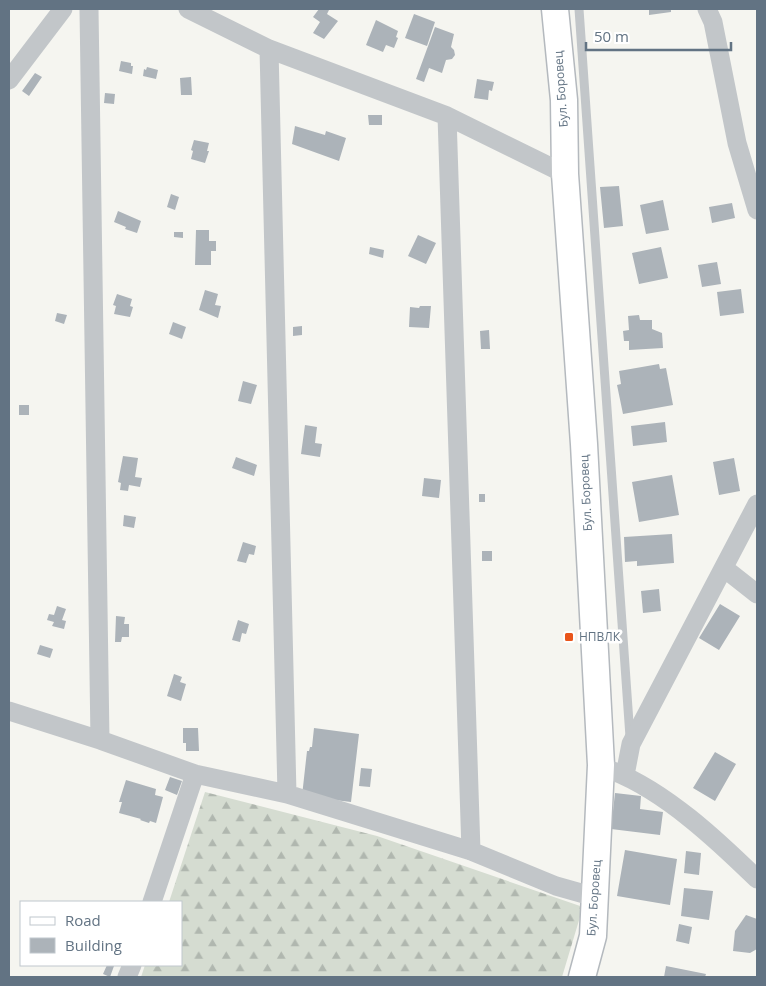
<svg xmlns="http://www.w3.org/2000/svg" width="766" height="986" font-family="'Open Sans',sans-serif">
	<defs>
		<pattern id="forest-firs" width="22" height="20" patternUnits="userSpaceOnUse" patternTransform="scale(1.25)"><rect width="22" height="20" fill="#d5dcd1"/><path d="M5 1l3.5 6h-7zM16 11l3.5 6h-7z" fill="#b0b7af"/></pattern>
	</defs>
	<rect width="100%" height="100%" fill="#f5f5f0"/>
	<path fill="url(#forest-firs)" d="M 205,792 L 377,836 L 583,907 L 562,977 L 141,977 L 145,965 L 181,965 L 181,902 L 169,902 Z"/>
	<path fill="#acb3b9" d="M 319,9 L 327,9 L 329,10 L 327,14 L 338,21 L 324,39 L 313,33 L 320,22 L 313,17 Z
		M 649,9 L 671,9 L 671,12 L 649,15 Z
		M 414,14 L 435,22 L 427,46 L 405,38 Z
		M 376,20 L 398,31 L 396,37 L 398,38 L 394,48 L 386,45 L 383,52 L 366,45 Z
		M 435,27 L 454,34 L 451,47 L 454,50 L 455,55 L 452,59 L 446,60 L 442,73 L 429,68 L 424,82 L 416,79 Z
		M 121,61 L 131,63 L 131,66 L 133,66 L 132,74 L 119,71 Z
		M 147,67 L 158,70 L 156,79 L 143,76 L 144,69 L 146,70 Z
		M 35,73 L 42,77 L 29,96 L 22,91 Z
		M 191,77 L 192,95 L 181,95 L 180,78 Z
		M 477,79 L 494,82 L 492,91 L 489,90 L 488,100 L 474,98 Z
		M 105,93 L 115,94 L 114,104 L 104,103 Z
		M 368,115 L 382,115 L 382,125 L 369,125 Z
		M 295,126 L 325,135 L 326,131 L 346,138 L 339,161 L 292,144 Z
		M 194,140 L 209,143 L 207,151 L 209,151 L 205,163 L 191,159 L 193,151 L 191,150 Z
		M 619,186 L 623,226 L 604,228 L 600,187 Z
		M 171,194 L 179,197 L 175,210 L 167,207 Z
		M 663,200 L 669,230 L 646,234 L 640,205 Z
		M 732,203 L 735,218 L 712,223 L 709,207 Z
		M 118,211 L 141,221 L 137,233 L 125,229 L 126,227 L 114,222 Z
		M 196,230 L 209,230 L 209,241 L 216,241 L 216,251 L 211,251 L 211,265 L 195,265 Z
		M 174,232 L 183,232 L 183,238 L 174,237 Z
		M 418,235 L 436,243 L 426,264 L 408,256 Z
		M 370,247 L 384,250 L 383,258 L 369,254 Z
		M 661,247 L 668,278 L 639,284 L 632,253 Z
		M 717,262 L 721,284 L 702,287 L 698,265 Z
		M 741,289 L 744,313 L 720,316 L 717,292 Z
		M 205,290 L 218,294 L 215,305 L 221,306 L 218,318 L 199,310 Z
		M 117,294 L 132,299 L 130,306 L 133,307 L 130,317 L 114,314 L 116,306 L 113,305 Z
		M 420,306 L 431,306 L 429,328 L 409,327 L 410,307 L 419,308 Z
		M 57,313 L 67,315 L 64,324 L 55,321 Z
		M 639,315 L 640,320 L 652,320 L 652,329 L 662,333 L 663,348 L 629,350 L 629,341 L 624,341 L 623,331 L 629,330 L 628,316 Z
		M 173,322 L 186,327 L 182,339 L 169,334 Z
		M 302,326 L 302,335 L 293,336 L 293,327 Z
		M 489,330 L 490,349 L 481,349 L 480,331 Z
		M 659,364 L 660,369 L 666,368 L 673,405 L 623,414 L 617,385 L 621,384 L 619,371 Z
		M 243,381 L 257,385 L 251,404 L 238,401 Z
		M 19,405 L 29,405 L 29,415 L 19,415 Z
		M 665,422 L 667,442 L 633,446 L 631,426 Z
		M 305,425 L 317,427 L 315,443 L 322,444 L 320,457 L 301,454 Z
		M 123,456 L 138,458 L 135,477 L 142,478 L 140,487 L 129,485 L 128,491 L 120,490 L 121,483 L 118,482 Z
		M 236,457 L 257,465 L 254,476 L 232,468 Z
		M 734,458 L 740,491 L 719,495 L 713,462 Z
		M 672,475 L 679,515 L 639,522 L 632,482 Z
		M 424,478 L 441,480 L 439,498 L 422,496 Z
		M 479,494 L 485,494 L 485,502 L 479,502 Z
		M 124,515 L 136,517 L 134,528 L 123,526 Z
		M 672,534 L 674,563 L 637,566 L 637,561 L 625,562 L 624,537 Z
		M 243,542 L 256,546 L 254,555 L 249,554 L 246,563 L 237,561 Z
		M 482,551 L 492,551 L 492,561 L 482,561 Z
		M 659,589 L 661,611 L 643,613 L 641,591 Z
		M 720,604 L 740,616 L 719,650 L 699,638 Z
		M 57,606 L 66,609 L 62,620 L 66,621 L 64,629 L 52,626 L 54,622 L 47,620 L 49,614 L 54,615 Z
		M 116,616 L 125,617 L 124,624 L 129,624 L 129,637 L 122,637 L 121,642 L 115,642 Z
		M 238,620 L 249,624 L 246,634 L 242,633 L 240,642 L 232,640 Z
		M 40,645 L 53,649 L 50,658 L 37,654 Z
		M 174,674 L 182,677 L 180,682 L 186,684 L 181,701 L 167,696 Z
		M 183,728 L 198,728 L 199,751 L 186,751 L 186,743 L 183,743 Z
		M 314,728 L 359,734 L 351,802 L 302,796 L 307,751 L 309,751 L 310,747 L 312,747 Z
		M 715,752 L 736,764 L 715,801 L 693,788 Z
		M 361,768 L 372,769 L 370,787 L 359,786 Z
		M 170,777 L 182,781 L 177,795 L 165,790 Z
		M 126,780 L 156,789 L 155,795 L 163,797 L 156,823 L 150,821 L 149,823 L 140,820 L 141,819 L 119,813 L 122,802 L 119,802 Z
		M 615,793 L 641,796 L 640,809 L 663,812 L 660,835 L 611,829 Z
		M 625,850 L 677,859 L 670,905 L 617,896 Z
		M 686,851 L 701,853 L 699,875 L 684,873 Z
		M 684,888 L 713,891 L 709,920 L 681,916 Z
		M 746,915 L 757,919 L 757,949 L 750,953 L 733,951 L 735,931 Z
		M 679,924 L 692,927 L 689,944 L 676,941 Z
		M 107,965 L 114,966 L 110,977 L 103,974 Z
		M 666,966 L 706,974 L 705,977 L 664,977 Z"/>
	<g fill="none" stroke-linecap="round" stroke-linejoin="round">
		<defs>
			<path id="secondary" d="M 555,9 L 564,100 L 565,174 L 584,444 L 601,765 L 593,936 L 582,977"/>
		</defs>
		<use href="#secondary" stroke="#b4b9be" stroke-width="29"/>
		<path stroke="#c2c6c9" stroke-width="9" d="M 579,9 L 630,737"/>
		<path stroke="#c2c6c9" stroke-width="19" d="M 89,9 L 100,740
			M 188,9 L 269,49 L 447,116 L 565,174
			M 707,9 L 713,22 L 737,143 L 757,210
			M 269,49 L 287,794
			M 9,80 L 63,9
			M 447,116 L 471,851
			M 724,568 L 757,594
			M 9,711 L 100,740 L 195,774 L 152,902
			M 613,771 C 666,792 717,840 757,879
			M 195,774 L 287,794 L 471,851 L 556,886 L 595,897
			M 625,775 L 631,744 L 757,504
			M 127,977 L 132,965"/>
		<use href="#secondary" stroke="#fff" stroke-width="26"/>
	</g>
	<rect fill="#e9561c" stroke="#fff" stroke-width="2" x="564" y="632" width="10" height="10" rx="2.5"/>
	<g text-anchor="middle" stroke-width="5" stroke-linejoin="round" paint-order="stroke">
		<g font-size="12" fill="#627383" stroke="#fff">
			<text transform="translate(561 89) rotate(-94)" y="4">Бул. Боровец</text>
			<text transform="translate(586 493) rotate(-93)" y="4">Бул. Боровец</text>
			<text transform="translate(594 898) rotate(-86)" y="4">Бул. Боровец</text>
		</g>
		<g font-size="12" fill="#627383" stroke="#fff" text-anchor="start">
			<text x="579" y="641">НПВЛК</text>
		</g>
	</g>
	<rect width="766" height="986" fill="none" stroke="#627383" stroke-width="20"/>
	<rect x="20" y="901" width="162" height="65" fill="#ffffff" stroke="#c0c7cd"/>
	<rect x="30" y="917" width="25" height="8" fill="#ffffff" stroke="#c0c7cd"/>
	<text x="65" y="926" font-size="15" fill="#627383">Road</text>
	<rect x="30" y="938" width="25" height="15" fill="#acb3b9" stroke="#c0c7cd"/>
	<text x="65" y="951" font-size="15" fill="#627383">Building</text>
	<path d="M586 42v8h145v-8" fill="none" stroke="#627383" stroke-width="2.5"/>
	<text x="594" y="42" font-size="15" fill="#627383" stroke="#ffffff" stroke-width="4" paint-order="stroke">50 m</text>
</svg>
